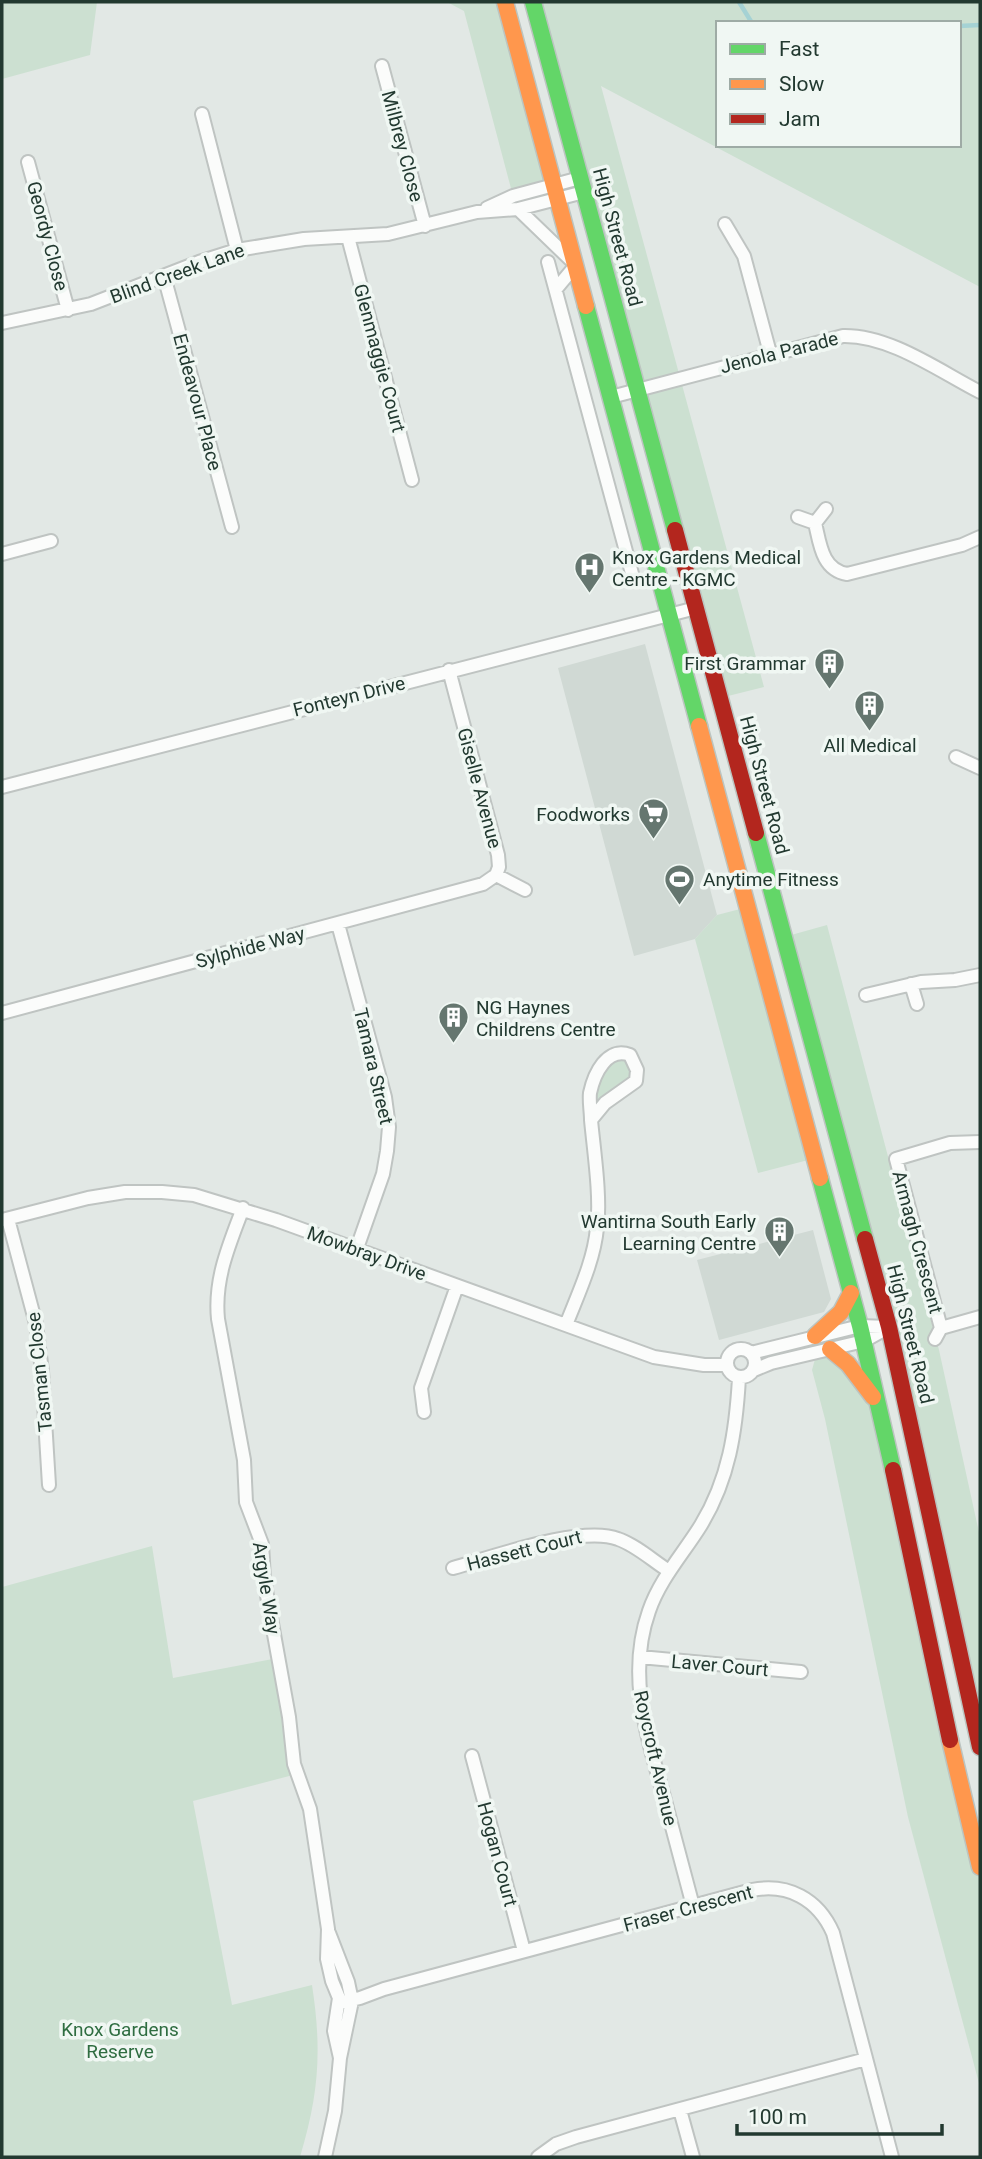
<svg xmlns="http://www.w3.org/2000/svg" width="982" height="2159" font-family="Roboto,sans-serif">
	<rect width="100%" height="100%" fill="#e2e8e5"/>
	<path fill="#d0d9d4" d="M 645,644 L 717,915 L 695,939 L 634,956 L 558,668 Z
		M 813,1230 L 831,1299 L 824,1312 L 719,1340 L 697,1260 Z"/>
	<path fill="#cce0d1" fill-rule="evenodd" d="M 2,2 L 97,2 L 90,55 L 2,79 Z
		M 447,2 L 505,2 L 554,185 L 513,196 L 464,11 Z
		M 534,2 L 980,2 L 980,287 L 601,86 L 764,687 L 720,698 ZM 718,23 L 959,23 L 959,145 L 718,145 Z
		M 748,907 L 816,1158 L 758,1173 L 695,939 L 717,915 Z
		M 827,925 L 939,1350 L 980,1537 L 980,1747 L 956,1634 L 784,937 Z
		M 633,1057 L 631,1087 L 590,1108 L 604,1061 Z
		M 817,1352 L 865,1384 L 980,1867 L 980,2087 L 908,1817 L 825,1419 L 812,1370 Z
		M 152,1546 L 173,1678 L 278,1658 L 297,1774 L 193,1801 L 232,2005 L 312,1985 C 322,2050 319,2094 300,2157 L 2,2157 L 2,1587 Z"/>
	<g fill="none" stroke-linecap="round" stroke-linejoin="round">
		<path stroke="#a5d2d4" stroke-width="4.5" d="M 739,2 L 752,23
			M 959,26 L 980,25"/>
		<defs>
			<path id="street" d="M 382,66 L 425,226
				M 202,114 L 237,250
				M 28,162 L 68,310
				M 487,208 L 513,196 L 580,178
				M 518,209 L 576,265 L 556,289
				M 725,224 L 744,256 L 770,353
				M 348,237 L 412,480
				M 548,262 L 634,581
				M 164,276 L 232,527
				M 2,323 L 91,304 L 199,262 L 237,250 L 304,239 L 388,234 L 477,212 L 518,209 L 584,192
				M 611,397 L 843,336 C 890,335 939,371 980,392
				M 798,517 L 815,523 L 826,509
				M 815,523 C 820,544 822,570 847,574 L 962,545 L 980,537
				M 2,554 L 51,541
				M 449,670 L 498,855 L 499,867 L 496,875 L 525,890
				M 956,757 L 980,768
				M 2,787 L 696,608
				M 338,924 L 385,1097 L 389,1127 L 387,1151 L 383,1174 L 357,1248
				M 911,984 L 917,1004
				M 866,995 L 921,982 L 955,980 L 980,975
				M 2,1013 L 483,884 L 496,875
				M 243,1208 C 229,1245 214,1279 218,1319 L 244,1460 L 246,1502 L 262,1544 L 264,1579 L 289,1717 L 294,1764 L 310,1809 L 328,1929 L 327,1959 L 332,1981 L 339,1998 L 334,2031 L 340,2058
				M 8,1219 L 36,1324 L 42,1371 L 49,1485
				M 2,1220 L 88,1198 L 125,1192 L 162,1192 L 194,1195 L 276,1220 L 654,1357 L 704,1365 L 727,1365
				M 566,1325 C 578,1294 594,1261 597,1228 C 601,1197 594,1152 591,1120 C 591,1111 589,1102 590,1093 C 594,1074 607,1046 630,1055 L 637,1070 L 636,1081 L 605,1103 L 591,1120
				M 941,1328 L 896,1159 L 950,1143 L 980,1142
				M 935,1339 L 941,1328 L 980,1317
				M727 1363a14 14 0 1 1 28 0a14 14 0 1 1-28 0Z
				M 751,1353 L 860,1326 L 889,1327
				M 754,1370 L 771,1363 L 864,1341 L 889,1327
				M 424,1412 L 421,1388 L 457,1286
				M 453,1568 C 493,1557 581,1525 618,1539 C 636,1545 653,1561 669,1571
				M 640,1657 L 801,1672
				M 472,1756 L 524,1951
				M 693,1906 C 683,1869 673,1831 663,1793 C 646,1733 627,1673 649,1611 C 660,1579 683,1554 701,1525 C 729,1479 736,1431 739,1378
				M 339,2003 L 360,1998 L 384,1989 L 752,1890 C 788,1883 818,1899 833,1933 L 892,2157
				M 680,2110 L 693,2157
				M 325,2157 L 335,2111 L 340,2058 L 352,2001 L 348,1982 L 329,1933
				M 538,2157 L 556,2144 L 576,2137 L 866,2059"/>
			<path id="fast" d="M 533,2 L 675,530
				M 586,306 L 699,726
				M 756,833 L 865,1239
				M 820,1178 L 860,1326 L 893,1470"/>
			<path id="slow" d="M 505,2 L 586,306
				M 699,726 L 820,1178
				M 815,1336 L 841,1312 L 851,1293
				M 830,1349 L 848,1364 L 873,1397
				M 950,1740 L 980,1867"/>
			<path id="jam" d="M 675,530 L 756,833
				M 865,1239 L 889,1327 L 980,1747
				M 893,1470 L 950,1740"/>
		</defs>
		<use href="#street" stroke="#bfc4c2" stroke-width="16"/>
		<use href="#fast" stroke="#bcc4c0" stroke-width="19"/>
		<use href="#slow" stroke="#bcc4c0" stroke-width="19"/>
		<use href="#jam" stroke="#bcc4c0" stroke-width="19"/>
		<use href="#street" stroke="#fbfcfb" stroke-width="12"/>
		<use href="#fast" stroke="#63d668" stroke-width="16"/>
		<use href="#slow" stroke="#ff974d" stroke-width="16"/>
		<use href="#jam" stroke="#b3261e" stroke-width="16"/>
	</g>
	<defs>
		<symbol id="hospital-pin" viewBox="-11 -11 22 30"><path d="M0 17L-7.5 6A9.5 9.5 0 1 1 7.5 6Z" fill="#65766f" stroke="#f0f7f3"/><path d="M-5-5h3v3.5h4V-5h3V5h-3V1.5h-4V5h-3Z" fill="#fff"/></symbol>
		<symbol id="building-pin" viewBox="-11 -11 22 30"><path d="M0 17L-7.5 6A9.5 9.5 0 1 1 7.5 6Z" fill="#65766f" stroke="#f0f7f3"/><path d="M-4-6H4V6H1V3H-1V6H-4ZM-2.5-4.3h1.7v1.8h-1.7ZM.8-4.3h1.7v1.8H.8ZM-2.5-1h1.7V.8h-1.7ZM.8-1h1.7V.8H.8Z" fill="#fff"/></symbol>
		<symbol id="supermarket-pin" viewBox="-11 -11 22 30"><path d="M0 17L-7.5 6A9.5 9.5 0 1 1 7.5 6Z" fill="#65766f" stroke="#f0f7f3"/><path d="M-6-5.5h2.5l.6 2H6L4.5 2H-2.5L-4.4-4H-6ZM-1.5 3.2a1.3 1.3 0 1 0 .1 0ZM3 3.2a1.3 1.3 0 1 0 .1 0Z" fill="#fff"/></symbol>
		<symbol id="stadium-pin" viewBox="-11 -11 22 30"><path d="M0 17L-7.5 6A9.5 9.5 0 1 1 7.5 6Z" fill="#65766f" stroke="#f0f7f3"/><path d="M0-5a6.5 5 0 1 0 0 10a6.5 5 0 1 0 0-10ZM-3.5-1.8h7v3.6h-7Z" fill="#fff"/></symbol>
	</defs>
	<g fill-rule="evenodd">
		<use href="#hospital-pin" x="572" y="550" width="35" height="47"/>
		<use href="#building-pin" x="812" y="646" width="35" height="47"/>
		<use href="#building-pin" x="852" y="688" width="35" height="47"/>
		<use href="#supermarket-pin" x="636" y="796" width="35" height="47"/>
		<use href="#stadium-pin" x="662" y="862" width="35" height="47"/>
		<use href="#building-pin" x="436" y="1000" width="35" height="47"/>
		<use href="#building-pin" x="762" y="1214" width="35" height="47"/>
	</g>
	<g text-anchor="middle" stroke-width="7" stroke-linejoin="round" paint-order="stroke">
		<g font-size="19" fill="#223930" stroke="#f0f7f3">
			<text transform="translate(403 146) rotate(75)" y="7">Milbrey Close</text>
			<text transform="translate(48 236) rotate(75)" y="7">Geordy Close</text>
			<text transform="translate(618 237) rotate(75)" y="7">High Street Road</text>
			<text transform="translate(177 273) rotate(-20)" y="7">Blind Creek Lane</text>
			<text transform="translate(779 352) rotate(-14)" y="7">Jenola Parade</text>
			<text transform="translate(380 358) rotate(75)" y="7">Glenmaggie Court</text>
			<text transform="translate(198 402) rotate(75)" y="7">Endeavour Place</text>
			<text transform="translate(349 696) rotate(-14)" y="7">Fonteyn Drive</text>
			<text transform="translate(765 785) rotate(75)" y="7">High Street Road</text>
			<text transform="translate(480 788) rotate(75)" y="7">Giselle Avenue</text>
			<text transform="translate(250 947) rotate(-15)" y="7">Sylphide Way</text>
			<text transform="translate(374 1066) rotate(77)" y="7">Tamara Street</text>
			<text transform="translate(918 1242) rotate(75)" y="7">Armagh Crescent</text>
			<text transform="translate(367 1253) rotate(20)" y="7">Mowbray Drive</text>
			<text transform="translate(911 1334) rotate(76)" y="7">High Street Road</text>
			<text transform="translate(39 1372) rotate(-96)" y="7">Tasman Close</text>
			<text transform="translate(524 1550) rotate(-14)" y="7">Hassett Court</text>
			<text transform="translate(267 1588) rotate(81)" y="7">Argyle Way</text>
			<text transform="translate(720 1665) rotate(5)" y="7">Laver Court</text>
			<text transform="translate(656 1758) rotate(77)" y="7">Roycroft Avenue</text>
			<text transform="translate(498 1854) rotate(75)" y="7">Hogan Court</text>
			<text transform="translate(688 1908) rotate(-15)" y="7">Fraser Crescent</text>
		</g>
		<g font-size="19" fill="#223930" stroke="#f0f7f3" text-anchor="start">
			<text x="612" y="564">Knox Gardens Medical<tspan x="612" dy="22">Centre - KGMC</tspan></text>
			<text x="806" y="670" text-anchor="end">First Grammar</text>
			<text x="870" y="752" text-anchor="middle">All Medical</text>
			<text x="630" y="821" text-anchor="end">Foodworks</text>
			<text x="703" y="886">Anytime Fitness</text>
			<text x="476" y="1014">NG Haynes<tspan x="476" dy="22">Childrens Centre</tspan></text>
			<text x="756" y="1228" text-anchor="end">Wantirna South Early<tspan x="756" dy="22">Learning Centre</tspan></text>
		</g>
		<g font-size="19" fill="#2f6d41" stroke="#f0f7f3">
			<text x="120" y="2036">Knox Gardens<tspan x="120" dy="22">Reserve</tspan></text>
		</g>
	</g>
	<rect width="982" height="2159" fill="none" stroke="#223930" stroke-width="7"/>
	<rect x="716" y="21" width="245" height="126" fill="#f0f7f3" stroke="#9eaba5" stroke-width="2"/>
	<rect x="730" y="44" width="35" height="10" fill="#63d668" stroke="#9eaba5" stroke-width="2"/>
	<text x="779" y="56" font-size="21" fill="#223930">Fast</text>
	<rect x="730" y="79" width="35" height="10" fill="#ff974d" stroke="#9eaba5" stroke-width="2"/>
	<text x="779" y="91" font-size="21" fill="#223930">Slow</text>
	<rect x="730" y="114" width="35" height="10" fill="#b3261e" stroke="#9eaba5" stroke-width="2"/>
	<text x="779" y="126" font-size="21" fill="#223930">Jam</text>
	<path d="M737 2124v10h205v-10" fill="none" stroke="#223930" stroke-width="3.5"/>
	<text x="748" y="2124" font-size="21" fill="#223930" stroke="#f0f7f3" stroke-width="5" paint-order="stroke">100 m</text>
</svg>
